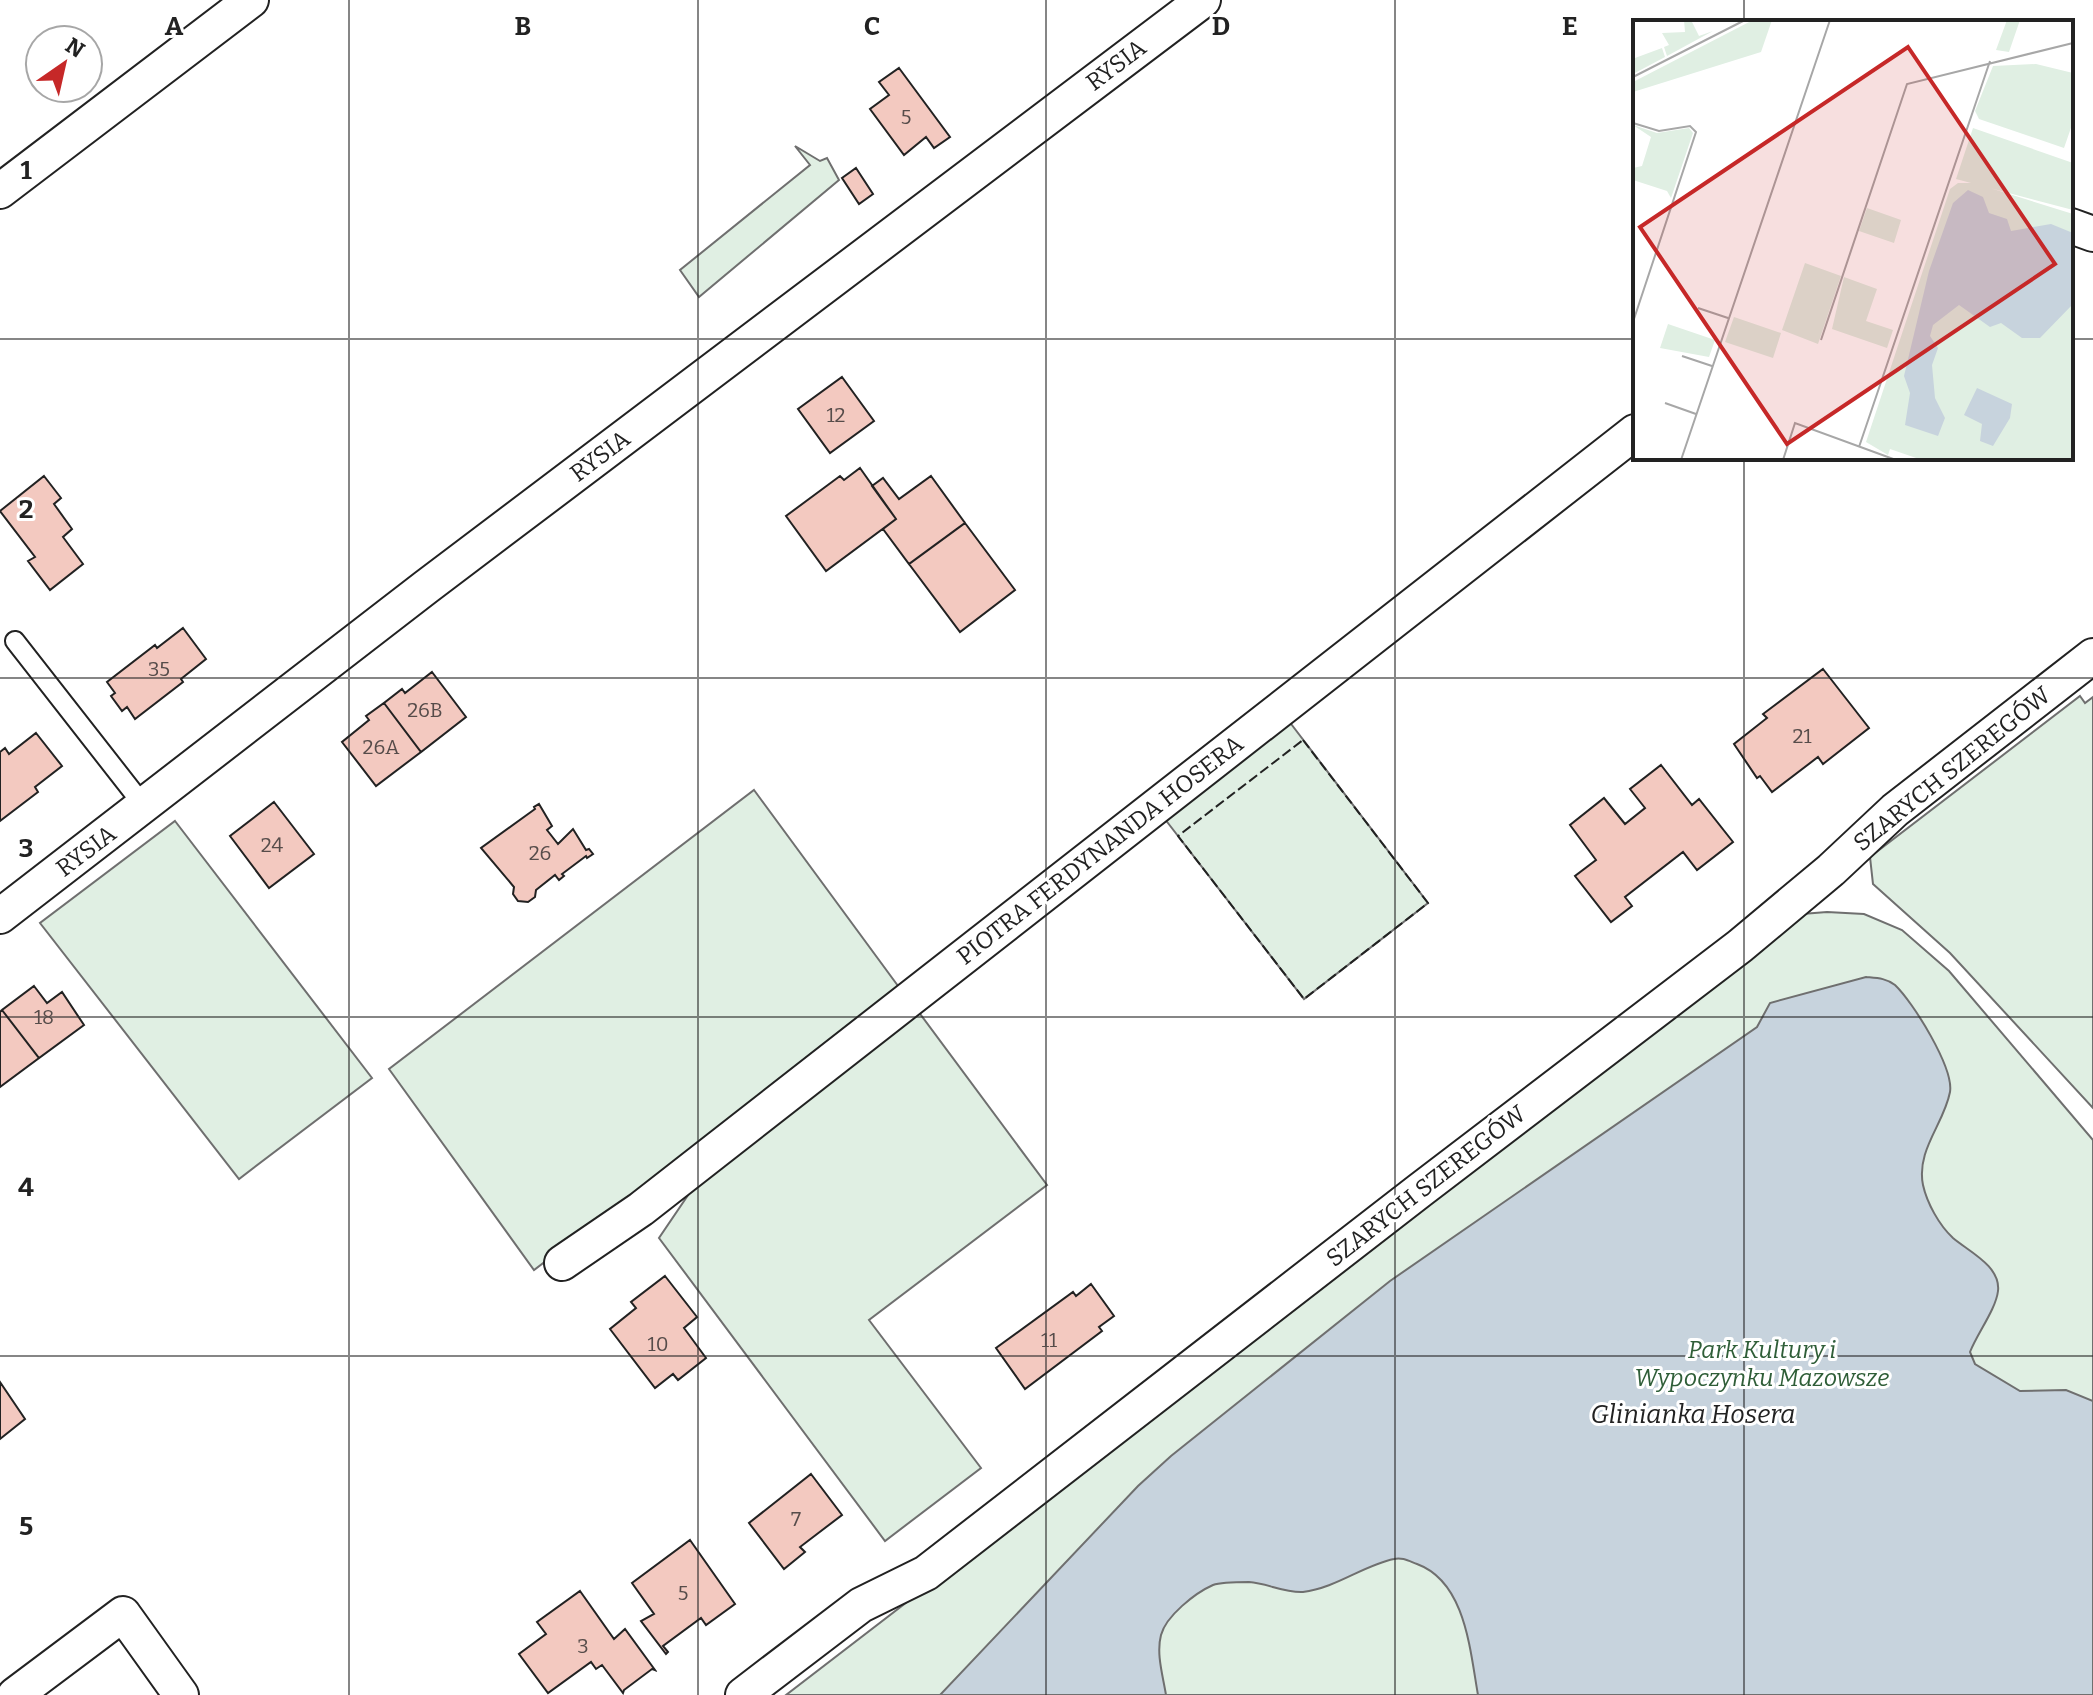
<svg xmlns="http://www.w3.org/2000/svg" width="2093" height="1695" font-family="Bitter,serif">
	<rect width="100%" height="100%" fill="#fff"/>
	<path fill="#e0efe3" stroke="#6f6f6f" stroke-width="2" d="M 795,146 L 820,161 L 827,158 L 839,180 L 699,297 L 680,270 L 810,165 Z
		M 2080,696 L 2085,703 L 2093,697 L 2093,1108 L 1950,953 L 1873,884 L 1870,857 Z
		M 1285,716 L 1428,903 L 1304,999 L 1161,814 Z
		M 754,790 L 901,990 L 534,1270 L 389,1069 Z
		M 175,821 L 372,1078 L 239,1179 L 40,923 Z
		M 1827,912 L 1864,914 L 1902,930 L 1949,971 L 2093,1140 L 2093,1695 L 786,1695 L 1802,914 Z
		M 915,1007 L 1047,1185 L 869,1320 L 981,1468 L 885,1541 L 659,1238 L 699,1179 Z"/>
	<path fill="#c7d3dd" stroke="#6f6f6f" stroke-width="2" d="M 1866,977 C 1877,978 1886,978 1895,985 C 1913,1002 1954,1068 1950,1092 C 1944,1124 1916,1150 1923,1185 C 1927,1203 1939,1225 1953,1238 C 1968,1251 2001,1266 1998,1291 C 1996,1309 1977,1334 1970,1352 L 1975,1364 L 2020,1391 L 2066,1390 L 2093,1401 L 2093,1695 L 1478,1695 C 1470,1651 1466,1582 1417,1564 C 1409,1561 1402,1557 1394,1559 C 1364,1565 1336,1588 1303,1592 C 1284,1593 1267,1583 1249,1582 C 1239,1582 1221,1582 1213,1585 C 1195,1593 1166,1616 1161,1635 C 1156,1654 1163,1676 1166,1695 L 940,1695 L 1138,1486 L 1171,1456 L 1390,1281 L 1757,1027 L 1770,1003 Z"/>
	<path fill="#f3c9c0" stroke="#222" stroke-width="2" d="M 899,68 L 950,137 L 934,148 L 926,137 L 904,155 L 870,109 L 889,95 L 879,82 Z
		M 856,168 L 873,194 L 859,204 L 842,178 Z
		M 842,377 L 874,421 L 830,453 L 798,409 Z
		M 860,468 L 896,519 L 826,571 L 786,516 L 840,476 L 844,480 Z
		M 44,476 L 61,498 L 54,504 L 72,529 L 63,537 L 83,564 L 50,590 L 28,561 L 35,557 L 0,511 Z
		M 931,476 L 965,523 L 909,564 L 883,529 L 896,519 L 872,486 L 883,478 L 899,499 Z
		M 965,523 L 1015,590 L 960,632 L 909,564 Z
		M 183,628 L 206,659 L 181,679 L 183,682 L 135,719 L 127,707 L 122,711 L 111,696 L 115,693 L 107,682 L 155,645 L 157,648 Z
		M 1823,669 L 1869,728 L 1823,764 L 1818,757 L 1772,792 L 1760,776 L 1757,778 L 1734,744 L 1767,718 L 1763,714 Z
		M 432,672 L 466,717 L 421,752 L 384,703 L 402,689 L 405,693 Z
		M 384,703 L 421,752 L 376,786 L 342,742 L 369,720 L 366,716 Z
		M 36,733 L 62,766 L 35,787 L 38,792 L 0,821 L 0,752 L 5,748 L 9,754 Z
		M 1661,765 L 1692,805 L 1699,799 L 1733,842 L 1697,870 L 1683,852 L 1625,897 L 1632,906 L 1611,922 L 1575,876 L 1596,860 L 1570,825 L 1604,798 L 1625,824 L 1645,808 L 1630,789 Z
		M 274,802 L 314,854 L 269,888 L 230,836 Z
		M 539,804 L 552,826 L 547,830 L 558,844 L 573,829 L 586,850 L 589,849 L 593,854 L 587,858 L 586,856 L 562,874 L 564,876 L 559,880 L 555,875 L 536,890 L 535,897 L 528,902 L 518,901 L 513,894 L 514,887 L 481,848 L 535,809 L 534,807 Z
		M 34,986 L 47,1003 L 62,992 L 84,1025 L 39,1058 L 2,1010 Z
		M 2,1010 L 39,1058 L 0,1087 L 0,1012 Z
		M 665,1276 L 697,1317 L 684,1328 L 706,1358 L 678,1380 L 673,1374 L 655,1388 L 610,1329 L 636,1308 L 631,1302 Z
		M 1091,1284 L 1114,1316 L 1099,1327 L 1102,1331 L 1025,1389 L 996,1348 L 1073,1292 L 1076,1296 Z
		M 0,1382 L 25,1419 L 0,1439 Z
		M 811,1474 L 842,1515 L 800,1547 L 805,1552 L 784,1569 L 749,1523 Z
		M 690,1540 L 735,1604 L 706,1625 L 701,1618 L 663,1646 L 668,1652 L 666,1654 L 641,1621 L 654,1614 L 632,1583 Z
		M 580,1591 L 614,1639 L 625,1629 L 655,1670 L 652,1669 L 624,1690 L 623,1693 L 602,1665 L 596,1669 L 591,1662 L 548,1693 L 519,1654 L 546,1634 L 537,1622 Z"/>
	<g fill="none" stroke-linecap="round" stroke-linejoin="round">
		<defs>
			<path id="lane" d="M 15,641 L 144,806"/>
			<path id="street" d="M 0,191 L 251,0
				M 2071,226 L 2093,234
				M 0,916 L 426,587 L 1203,0
				M 562,1263 L 641,1209 L 1635,432
				M 15,1695 L 123,1614 L 181,1695
				M 743,1695 L 861,1605 L 926,1573 L 1419,1191 L 1740,946 L 1831,870 L 1895,810 L 2093,656"/>
		</defs>
		<use href="#lane" stroke="#222" stroke-width="22"/>
		<use href="#street" stroke="#222" stroke-width="38"/>
		<use href="#lane" stroke="#fff" stroke-width="18"/>
		<use href="#street" stroke="#fff" stroke-width="34"/>
		<path stroke="#222" stroke-width="2" stroke-dasharray="10 4" stroke-linecap="butt" d="M 1303,740 L 1428,903 L 1304,999 L 1178,836 Z"/>
	</g>
	<path fill="none" stroke="#222" stroke-width="2" stroke-opacity="0.55" d="M 349,0 L 349,1695M 698,0 L 698,1695M 1046,0 L 1046,1695M 1395,0 L 1395,1695M 1744,0 L 1744,22M 0,339 L 1635,339M 2071,339 L 2093,339M 1744,458 L 1744,1695M 0,678 L 2093,678M 0,1017 L 2093,1017M 0,1356 L 2093,1356"/>
	<g text-anchor="middle" stroke-width="6" stroke-linejoin="round" paint-order="stroke">
		<g font-size="20" fill="#564c4a">
			<text x="906" y="124">5</text>
			<text x="836" y="422">12</text>
			<text x="159" y="676">35</text>
			<text x="425" y="717">26B</text>
			<text x="1802" y="743">21</text>
			<text x="381" y="754">26A</text>
			<text x="272" y="852">24</text>
			<text x="540" y="860">26</text>
			<text x="44" y="1024">18</text>
			<text x="1049" y="1347">11</text>
			<text x="658" y="1351">10</text>
			<text x="796" y="1526">7</text>
			<text x="683" y="1600">5</text>
			<text x="583" y="1653">3</text>
		</g>
		<g font-size="24" fill="#222" stroke="#fff">
			<text transform="translate(1116 65) rotate(-37)" y="8">RYSIA</text>
			<text transform="translate(600 456) rotate(-37)" y="8">RYSIA</text>
			<text transform="translate(1952 769) rotate(-39)" y="8">SZARYCH SZEREGÓW</text>
			<text transform="translate(1100 850) rotate(-38)" y="8">PIOTRA FERDYNANDA HOSERA</text>
			<text transform="translate(86 851) rotate(-37)" y="8">RYSIA</text>
			<text transform="translate(1426 1186) rotate(-38)" y="8">SZARYCH SZEREGÓW</text>
		</g>
		<g font-size="24" font-style="italic" fill="#2f5e38" stroke="#fff">
			<text x="1762" y="1358">Park Kultury i<tspan x="1762" dy="28">Wypoczynku Mazowsze</tspan></text>
		</g>
		<g font-size="26" font-style="italic" fill="#222" stroke="#fff">
			<text x="1693" y="1423">Glinianka Hosera</text>
		</g>
	</g>
	<g transform="translate(1633 20)">
		<rect width="440" height="440" fill="#fff"/>
		<path d="M 51,0 L 58,0 L 66,16 L 80,11 L 34,36 L 31,27 L 36,25 L 29,13 L 52,12 ZM 120,0 L 139,0 L 128,32 L 0,72 L 0,62 ZM 374,0 L 387,0 L 376,32 L 363,30 ZM 29,28 L 32,37 L 0,54 L 0,34 L 2,38 ZM 403,44 L 440,53 L 440,102 L 431,128 L 346,99 L 342,91 L 360,46 ZM 0,105 L 24,113 L 56,108 L 60,113 L 38,178 L 34,171 L 0,160 L 0,148 L 9,146 L 18,117 ZM 340,108 L 440,143 L 440,190 L 323,159 ZM 325,163 L 341,163 L 440,194 L 440,440 L 289,440 L 257,429 L 255,435 L 233,422 L 317,169 ZM 234,188 L 268,200 L 261,223 L 226,211 ZM 172,243 L 208,256 L 185,324 L 149,310 ZM 211,257 L 244,269 L 233,301 L 260,310 L 254,328 L 199,309 ZM 101,297 L 148,313 L 140,338 L 92,322 ZM 35,304 L 82,320 L 76,337 L 27,328 Z" fill="#e0efe3"/>
		<path d="M 335,170 L 350,177 L 356,193 L 374,199 L 378,211 L 418,204 L 440,213 L 440,284 L 407,318 L 389,318 L 368,303 L 357,307 L 326,285 L 300,305 L 297,316 L 305,328 L 299,345 L 302,378 L 312,398 L 305,416 L 272,405 L 277,373 L 271,356 L 296,251 L 320,183 ZM 344,368 L 379,384 L 377,398 L 360,426 L 347,421 L 349,404 L 331,395 Z" fill="#c7d3dd"/>
		<path fill="none" stroke="#a7a7a7" stroke-width="2" d="M 0,57 L 112,0M 0,103 L 26,111 L 57,106 L 63,112 L 0,302M 65,288 L 95,298M 188,320 L 274,64 L 440,23M 49,336 L 79,346M 32,383 L 63,394M 226,427 L 357,41M 48,440 L 197,0M 150,440 L 162,403 L 263,440"/>
		<path fill="#c62828" fill-opacity="0.15" stroke="#c62828" stroke-width="4" d="M 275,27 L 422,244 L 154,424 L 7,207 Z"/>
		<rect width="440" height="440" fill="none" stroke="#222" stroke-width="4"/>
	</g>
	<g font-size="26" text-anchor="middle" font-weight="bold" fill="#222" stroke="#fff" stroke-width="6" stroke-linejoin="round" paint-order="stroke">
		<text x="174" y="35">A</text>
		<text x="523" y="35">B</text>
		<text x="872" y="35">C</text>
		<text x="1221" y="35">D</text>
		<text x="1570" y="35">E</text>
		<text x="26" y="179">1</text>
		<text x="26" y="518">2</text>
		<text x="26" y="857">3</text>
		<text x="26" y="1196">4</text>
		<text x="26" y="1535">5</text>
	</g>
	<g transform="translate(64 64) rotate(34)"><circle r="38" fill="#ffffff" stroke="#a7a7a7" stroke-width="2"/>
	<path d="M0-6L14 30L0 20L-14 30Z" fill="#c62828"/>
	<text y="-12" font-size="22" font-weight="bold" text-anchor="middle" fill="#222222">N</text>
	</g>
</svg>
